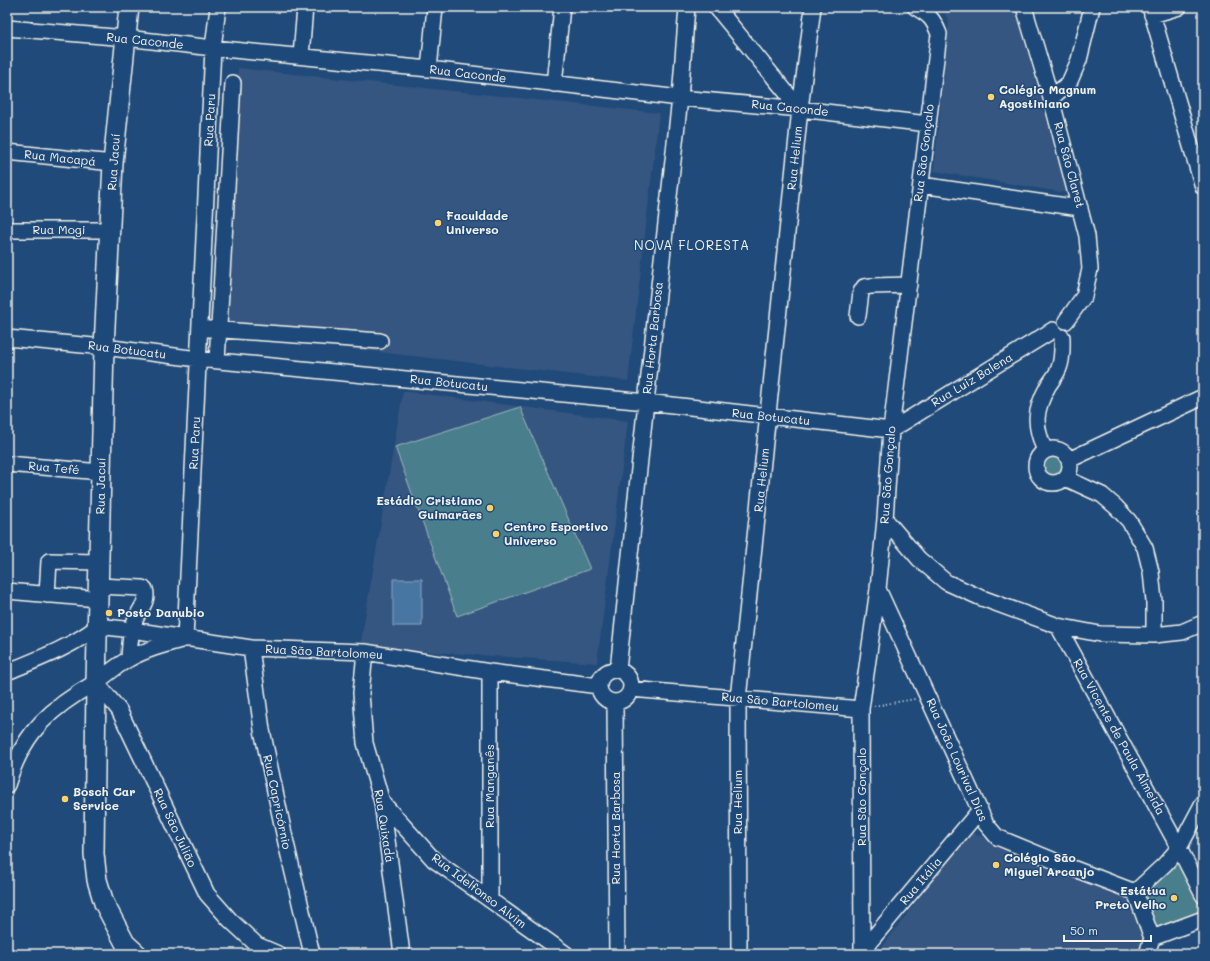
<svg xmlns="http://www.w3.org/2000/svg" width="1210" height="961" font-family="Mali,sans-serif">
	<rect width="100%" height="100%" fill="#1f4a7a"/>
	<filter id="ink" filterUnits="userSpaceOnUse"><feTurbulence type="fractalNoise" baseFrequency=".025" numOctaves="2"/><feDisplacementMap in="SourceGraphic" scale="8" xChannelSelector="R" yChannelSelector="G"/><feConvolveMatrix kernelMatrix="1 2 1 2 8 2 1 2 1" color-interpolation-filters="sRGB"/></filter>
	<g filter="url(#ink)">
		<path fill="#365680" d="M 942,7 L 1015,7 L 1067,193 L 934,171 L 949,22 Z
			M 238,68 L 659,113 L 628,381 L 223,334 Z
			M 403,391 L 628,421 L 597,663 L 360,647 Z
			M 969,831 L 1127,898 L 1144,942 L 1140,954 L 877,954 Z"/>
		<path fill="#4a7e8c" stroke="#9fb8ba" d="M 520,407 L 590,569 L 457,616 L 395,447 Z
			M1040 466a13 13 0 1 1 26 0a13 13 0 1 1-26 0Z
			M 1178,862 L 1203,912 L 1156,929 L 1144,893 Z"/>
		<path fill="#4776a3" stroke="#8ca7bf" d="M 393,579 L 422,579 L 422,626 L 393,626 Z"/>
		<g fill="none" stroke-linecap="round" stroke-linejoin="round">
			<defs>
				<path id="minor" d="M 716,7 L 800,109
					M 1024,7 L 1051,98 L 1087,236 L 1090,269 L 1087,282 L 1084,296 L 1066,321
					M 1150,7 L 1203,187
					M 1152,15 L 1179,7
					M 7,28 L 126,38 L 213,48 L 429,69 L 680,98 L 800,109 L 928,124
					M 301,56 L 305,7
					M 429,69 L 435,7
					M 554,84 L 562,7
					M 1051,98 L 1069,83 L 1079,60 L 1092,7
					M 7,152 L 113,163
					M 921,185 L 1080,208
					M 7,230 L 110,230
					M 858,316 L 861,292 L 864,287 L 871,286 L 909,285
					M 209,329 L 380,341
					M 7,338 L 104,347 L 198,359 L 646,402 L 891,430
					M 217,361 L 233,83
					M 891,430 L 1053,330
					M1036 466a17 17 0 1 1 34 0a17 17 0 1 1-34 0Z
					M 1045,451 C 1034,425 1034,411 1048,386 C 1052,380 1057,374 1059,368 C 1063,358 1062,347 1062,337
					M 1069,460 L 1203,397
					M 7,464 L 101,472
					M 1065,478 L 1102,495 L 1116,507 L 1129,521 L 1145,548 L 1151,572 L 1154,601 L 1154,635
					M 885,519 L 919,559 L 946,582 L 979,597 L 1058,626 L 1100,634 L 1154,635 L 1182,632 L 1203,623
					M 98,586 L 142,588 L 145,589 C 149,601 140,609 136,618 C 130,631 130,645 129,659
					M 878,589 L 986,824 L 997,837 L 1072,868 L 1135,892
					M 7,591 L 98,599
					M 47,595 L 49,561 L 99,562
					M 1058,626 L 1179,848 L 1203,895
					M 185,639 L 213,48 L 218,7
					M 251,648 L 262,730 L 286,843 L 312,954
					M 365,652 L 361,693 L 365,743 L 382,802 L 402,954
					M599 686a16 16 0 1 1 32 0a16 16 0 1 1-32 0Z
					M 618,670 L 646,402 L 680,98 L 687,7
					M 7,672 C 38,659 72,647 98,626 L 132,630 L 251,648 L 365,652 L 490,672 L 599,686
					M 490,672 L 490,899
					M 96,682 L 119,710 L 207,894 L 230,920 L 257,945 L 278,954
					M 631,689 L 861,709
					M 615,703 L 617,954
					M 7,785 C 21,741 39,718 78,693 C 84,689 90,686 96,682 C 107,675 117,665 129,659 C 145,650 163,645 181,640
					M 382,802 L 434,860 L 566,954
					M 1135,892 L 1165,864 L 1179,848 L 1203,803
					M 1135,892 L 1152,938
					M 1152,938 L 1203,919
					M 862,951 L 980,810
					M 739,954 L 738,699 L 800,109 L 813,7
					M 862,954 L 861,709 L 878,589 L 885,519 L 891,430 L 939,34 C 933,18 929,15 915,7
					M 1147,954 L 1152,938"/>
				<path id="major" d="M 129,7 L 113,163 L 104,347 L 96,682 L 94,854 L 97,880 L 104,903 L 125,943 L 137,954"/>
			</defs>
			<use href="#minor" stroke="#f4f1e8" stroke-width="18"/>
			<use href="#major" stroke="#f4f1e8" stroke-width="22"/>
			<path stroke="#f4f1e8" stroke-width="2" stroke-dasharray="1 3" stroke-linecap="butt" d="M 874,706 L 915,699"/>
			<use href="#minor" stroke="#1f4a7a" stroke-width="15"/>
			<use href="#major" stroke="#1f4a7a" stroke-width="19"/>
		</g>
	</g>
	<g fill="#ffd166" stroke="#1f4a7a" stroke-width="1.5">
		<circle cx="991" cy="97" r="4"/>
		<circle cx="438" cy="223" r="4"/>
		<circle cx="490" cy="508" r="4"/>
		<circle cx="496" cy="534" r="4"/>
		<circle cx="109" cy="613" r="4"/>
		<circle cx="65" cy="799" r="4"/>
		<circle cx="996" cy="865" r="4"/>
		<circle cx="1174" cy="898" r="4"/>
	</g>
	<g text-anchor="middle" stroke-width="3" stroke-linejoin="round" paint-order="stroke">
		<g font-size="12" fill="#f4f1e8" stroke="#1f4a7a">
			<text transform="translate(145 41) rotate(6)" y="4">Rua Caconde</text>
			<text transform="translate(468 74) rotate(7)" y="4">Rua Caconde</text>
			<text transform="translate(790 108) rotate(6)" y="4">Rua Caconde</text>
			<text transform="translate(210 120) rotate(-87)" y="4">Rua Paru</text>
			<text transform="translate(924 153) rotate(-83)" y="4">Rua São Gonçalo</text>
			<text transform="translate(60 158) rotate(6)" y="4">Rua Macapá</text>
			<text transform="translate(795 158) rotate(-84)" y="4">Rua Helium</text>
			<text transform="translate(114 162) rotate(-86)" y="4">Rua Jacuí</text>
			<text transform="translate(1069 165) rotate(75)" y="4">Rua São Claret</text>
			<text x="59" y="234">Rua Mogi</text>
			<text transform="translate(653 338) rotate(-84)" y="4">Rua Horta Barbosa</text>
			<text transform="translate(127 350) rotate(7)" y="4">Rua Botucatu</text>
			<text transform="translate(972 380) rotate(-31)" y="4">Rua Luiz Balena</text>
			<text transform="translate(449 383) rotate(6)" y="4">Rua Botucatu</text>
			<text transform="translate(771 417) rotate(6)" y="4">Rua Botucatu</text>
			<text transform="translate(195 443) rotate(-87)" y="4">Rua Paru</text>
			<text transform="translate(54 468) rotate(5)" y="4">Rua Tefé</text>
			<text transform="translate(888 475) rotate(-86)" y="4">Rua São Gonçalo</text>
			<text transform="translate(762 480) rotate(-84)" y="4">Rua Helium</text>
			<text transform="translate(101 486) rotate(-89)" y="4">Rua Jacuí</text>
			<text transform="translate(324 652) rotate(3)" y="4">Rua São Bartolomeu</text>
			<text transform="translate(780 702) rotate(5)" y="4">Rua São Bartolomeu</text>
			<text transform="translate(1119 737) rotate(61)" y="4">Rua Vicente de Paula Almeida</text>
			<text transform="translate(957 760) rotate(66)" y="4">Rua João Lourival Dias</text>
			<text transform="translate(490 786) rotate(-90)" y="4">Rua Manganês</text>
			<text transform="translate(862 797) rotate(-90)" y="4">Rua São Gonçalo</text>
			<text transform="translate(277 802) rotate(78)" y="4">Rua Capricórnio</text>
			<text transform="translate(738 802) rotate(-90)" y="4">Rua Helium</text>
			<text transform="translate(384 826) rotate(81)" y="4">Rua Quixadá</text>
			<text transform="translate(175 828) rotate(65)" y="4">Rua São Julião</text>
			<text transform="translate(616 828) rotate(-90)" y="4">Rua Horta Barbosa</text>
			<text transform="translate(921 881) rotate(-50)" y="4">Rua Itália</text>
			<text transform="translate(479 891) rotate(37)" y="4">Rua Idelfonso Alvim</text>
		</g>
		<g font-size="12" font-weight="bold" fill="#f4f1e8" stroke="#1f4a7a" text-anchor="start">
			<text x="999" y="94">Colégio Magnum<tspan x="999" dy="14">Agostiniano</tspan></text>
			<text x="446" y="220">Faculdade<tspan x="446" dy="14">Universo</tspan></text>
			<text x="482" y="505" text-anchor="end">Estádio Cristiano<tspan x="482" dy="14">Guimarães</tspan></text>
			<text x="504" y="531">Centro Esportivo<tspan x="504" dy="14">Universo</tspan></text>
			<text x="117" y="617">Posto Danubio</text>
			<text x="73" y="796">Bosch Car<tspan x="73" dy="14">Service</tspan></text>
			<text x="1004" y="862">Colégio São<tspan x="1004" dy="14">Miguel Arcanjo</tspan></text>
			<text x="1166" y="895" text-anchor="end">Estátua<tspan x="1166" dy="14">Preto Velho</tspan></text>
		</g>
		<g font-size="13" letter-spacing="1" fill="#f4f1e8" stroke="#1f4a7a">
			<text x="692" y="250">NOVA FLORESTA</text>
		</g>
	</g>
	<rect width="1210" height="961" fill="none" stroke="#1f4a7a" stroke-width="24"/>
	<rect x="12" y="12" width="1186" height="937" fill="none" stroke="#f4f1e8" stroke-width="1.5" filter="url(#ink)"/>
	<path d="M1064 935v6h87v-6" fill="none" stroke="#f4f1e8" stroke-width="2"/>
	<text x="1070" y="935" font-size="12" fill="#f4f1e8" stroke="#1f4a7a" stroke-width="3" paint-order="stroke">50 m</text>
</svg>
